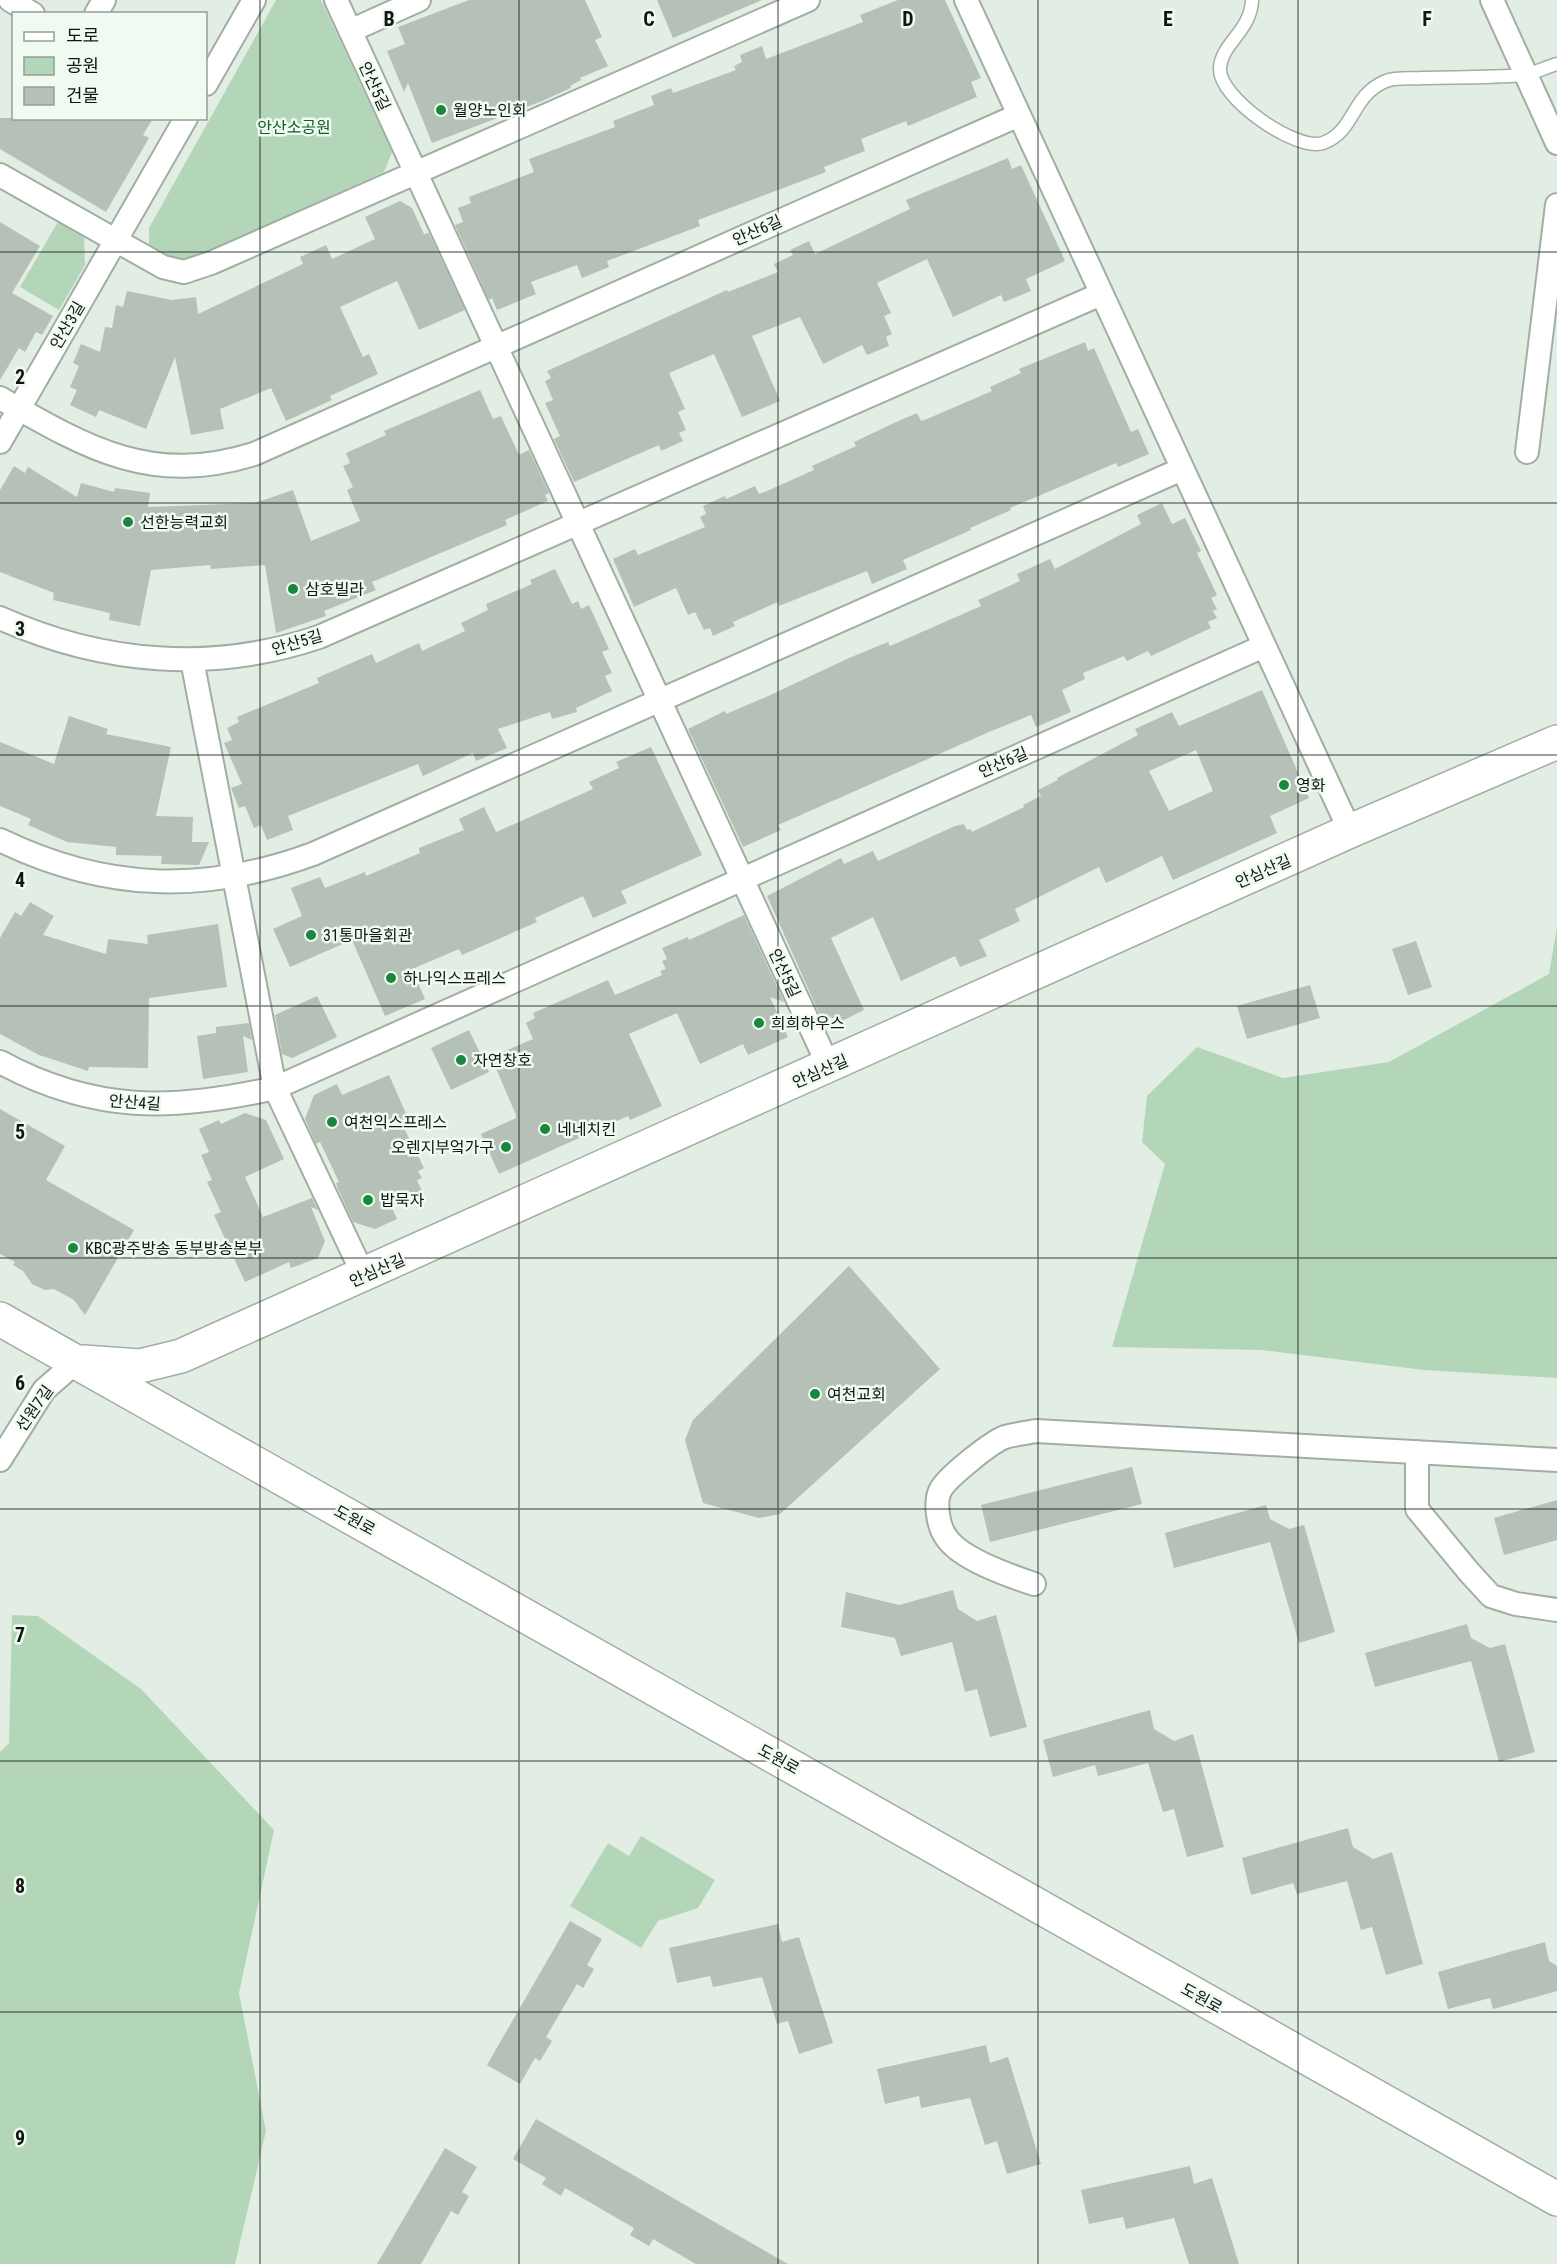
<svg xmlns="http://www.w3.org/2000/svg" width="1557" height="2264" font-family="'Roboto Condensed','Noto Sans KR',sans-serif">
	<rect width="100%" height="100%" fill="#e2eee3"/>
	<path fill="#b4d6b8" d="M 276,0 L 321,0 L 392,152 L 384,172 L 191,260 L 174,258 L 149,245 L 149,228 Z
		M 59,220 L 84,235 L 85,265 L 59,310 L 20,287 Z
		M 1557,927 L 1557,1378 L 1424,1370 L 1261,1350 L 1112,1347 L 1165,1164 L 1142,1142 L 1147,1096 L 1197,1047 L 1283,1078 L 1389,1062 L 1549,974 Z
		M 12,1615 L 38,1616 L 141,1689 L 274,1830 L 239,1993 L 266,2131 L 235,2264 L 0,2264 L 0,1752 L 9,1743 Z
		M 641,1836 L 715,1880 L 698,1908 L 658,1921 L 641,1948 L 570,1906 L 608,1843 L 629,1856 Z"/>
	<path fill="#b5c1b6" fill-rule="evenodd" d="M 469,0 L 585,0 L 602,37 L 595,40 L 608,66 L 580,78 L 581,80 L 570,86 L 571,88 L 542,101 L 432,143 L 408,83 L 404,92 L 387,51 L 405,44 L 398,27 Z
		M 657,0 L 762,0 L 673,38 Z
		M 898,0 L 945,0 L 981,78 L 971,82 L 977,97 L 908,126 L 906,121 L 861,139 L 865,151 L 824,167 L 826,172 L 698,220 L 700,226 L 607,261 L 609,267 L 582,278 L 577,265 L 531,282 L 536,294 L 497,310 L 492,298 L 489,300 L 455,225 L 463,222 L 458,208 L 471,203 L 469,197 L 534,172 L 529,159 L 615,127 L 613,121 L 654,105 L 651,96 L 671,88 L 673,93 L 736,70 L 734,66 L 742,62 L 740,55 L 762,46 L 766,59 L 863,22 L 860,15 Z
		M 0,118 L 153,118 L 143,135 L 149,138 L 106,212 L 0,149 Z
		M 1008,158 L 1012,169 L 1021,165 L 1065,261 L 1026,279 L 1031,291 L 1004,302 L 1001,295 L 953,317 L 927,259 L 877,283 L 891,313 L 884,316 L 892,334 L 886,337 L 889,346 L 867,355 L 862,345 L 823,364 L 800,317 L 752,336 L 780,401 L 742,417 L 714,354 L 669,373 L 685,409 L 678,412 L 686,430 L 679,433 L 683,441 L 661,451 L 659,445 L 574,482 L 554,439 L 560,436 L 545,403 L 553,400 L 545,381 L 551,378 L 547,371 L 727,290 L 728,292 L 778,272 L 774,264 L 793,255 L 790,250 L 809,241 L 815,254 L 910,209 L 906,200 Z
		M 400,201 L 412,208 L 424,234 L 429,233 L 465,310 L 419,330 L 397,281 L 340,307 L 363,357 L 369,354 L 378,374 L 330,396 L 332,400 L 286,421 L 271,388 L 220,409 L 224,429 L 191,435 L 175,357 L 146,429 L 99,410 L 96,417 L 70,405 L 77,390 L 70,387 L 79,366 L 73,363 L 81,344 L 100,352 L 105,327 L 112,328 L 116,305 L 123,307 L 127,291 L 172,300 L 196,297 L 198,314 L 303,264 L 300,257 L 326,245 L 332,259 L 375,239 L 365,217 Z
		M 0,222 L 40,246 L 12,293 L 53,316 L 42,335 L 36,332 L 25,352 L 19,348 L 0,380 Z
		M 1085,342 L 1088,351 L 1094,348 L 1131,432 L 1138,429 L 1149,454 L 1118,467 L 1116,463 L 1010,508 L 1011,510 L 970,528 L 971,530 L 903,560 L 907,569 L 872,584 L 867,571 L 779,606 L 778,602 L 733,622 L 735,626 L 713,636 L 710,628 L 704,630 L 695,612 L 688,615 L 676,588 L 634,607 L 613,559 L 635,549 L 638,555 L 705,527 L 700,517 L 706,514 L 703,506 L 725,496 L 726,499 L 755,486 L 759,494 L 767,491 L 814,470 L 812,466 L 856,446 L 854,442 L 894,423 L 917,413 L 921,421 L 927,419 L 992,391 L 990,387 L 1021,373 L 1019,369 Z
		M 480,390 L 493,419 L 501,416 L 519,455 L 529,450 L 549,493 L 545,495 L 548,501 L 505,520 L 507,525 L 372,582 L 376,590 L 324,611 L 326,616 L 276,633 L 265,565 L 211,569 L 210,565 L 151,570 L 140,626 L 109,620 L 110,613 L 53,600 L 54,593 L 0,572 L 0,490 L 14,466 L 25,473 L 28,467 L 77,497 L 81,483 L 114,492 L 115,488 L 150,493 L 148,507 L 255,503 L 293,490 L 311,541 L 360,521 L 347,490 L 353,487 L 343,466 L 350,463 L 346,453 L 386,435 L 384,431 Z
		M 1162,503 L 1172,524 L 1185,518 L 1201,551 L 1197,553 L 1217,595 L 1211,598 L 1217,609 L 1213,611 L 1217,618 L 1208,622 L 1211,628 L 1151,656 L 1148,651 L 1127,661 L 1124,656 L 1083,673 L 1085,679 L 1062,690 L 1071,712 L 1036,727 L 1031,715 L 989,732 L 778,825 L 781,830 L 743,847 L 688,729 L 725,711 L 726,714 L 766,697 L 849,658 L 888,642 L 890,646 L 981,606 L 978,600 L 1020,581 L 1017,574 L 1050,559 L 1055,569 L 1141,524 L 1137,515 Z
		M 555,569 L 572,604 L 578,601 L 581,609 L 589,605 L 609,649 L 602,652 L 612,673 L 605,676 L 612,691 L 576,708 L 577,712 L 552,719 L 550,712 L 498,729 L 507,748 L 476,761 L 473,753 L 423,776 L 418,764 L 288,816 L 293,830 L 267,840 L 261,825 L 254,828 L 245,806 L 239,808 L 231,788 L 242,784 L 224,743 L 232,740 L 227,728 L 239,722 L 237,717 L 319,683 L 317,678 L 372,654 L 376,663 L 419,643 L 422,651 L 465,631 L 461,623 L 488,610 L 486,604 L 532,584 L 530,580 Z
		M 1262,690 L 1309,798 L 1270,816 L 1277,833 L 1173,880 L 1162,856 L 1106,883 L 1099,867 L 1015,909 L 1020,921 L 979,940 L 987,956 L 960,967 L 955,956 L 901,981 L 873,917 L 831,938 L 864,1010 L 842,1021 L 819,1013 L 767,896 L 841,858 L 844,864 L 873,851 L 878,861 L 955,826 L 964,824 L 967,830 L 970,829 L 972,832 L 1024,807 L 1023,805 L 1041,796 L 1038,790 L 1058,780 L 1057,778 L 1138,735 L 1135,729 L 1172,712 L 1179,726 ZM 1196,750 L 1213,791 L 1169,811 L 1149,771 Z
		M 69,716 L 108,729 L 106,734 L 171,747 L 156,816 L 193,817 L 192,842 L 209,842 L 199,865 L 161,864 L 162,856 L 116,855 L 116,847 L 67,842 L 28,825 L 31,819 L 0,806 L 0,742 L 54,764 Z
		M 651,747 L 702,855 L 621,891 L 627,903 L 593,918 L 583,896 L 535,918 L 537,922 L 462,955 L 459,949 L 412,969 L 425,999 L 385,1016 L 352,940 L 290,967 L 273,929 L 302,916 L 291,888 L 320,877 L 325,888 L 365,872 L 366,876 L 420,853 L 419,848 L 464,830 L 459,819 L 484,807 L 496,832 L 593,789 L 589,782 L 619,768 L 616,762 Z
		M 30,902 L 54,916 L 43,935 L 106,954 L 108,939 L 148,944 L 147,935 L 218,924 L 227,987 L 149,998 L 148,1068 L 89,1067 L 88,1071 L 39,1055 L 0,1034 L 0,938 L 15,912 L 21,916 Z
		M 744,915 L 784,1002 L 770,997 L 788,1037 L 748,1055 L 743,1044 L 700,1064 L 677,1013 L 629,1034 L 662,1106 L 630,1120 L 628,1116 L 499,1174 L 481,1134 L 516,1118 L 516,1115 L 491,1057 L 533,1039 L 526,1023 L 535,1018 L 533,1013 L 608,980 L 615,995 L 662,975 L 660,971 L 666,969 L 662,961 L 667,959 L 662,948 L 688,937 L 689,940 Z
		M 1416,941 L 1432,987 L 1408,995 L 1392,949 Z
		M 1310,985 L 1320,1018 L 1247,1039 L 1237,1006 Z
		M 317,996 L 337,1037 L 292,1058 L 282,1054 L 275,1015 Z
		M 249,1023 L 252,1040 L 243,1036 L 248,1072 L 203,1079 L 197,1036 L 216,1033 L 216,1027 Z
		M 469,1030 L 489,1072 L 451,1090 L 431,1048 Z
		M 389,1075 L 412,1127 L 405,1130 L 424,1168 L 418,1171 L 422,1178 L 417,1180 L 422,1191 L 391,1206 L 397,1219 L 375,1229 L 353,1222 L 338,1189 L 336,1183 L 339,1182 L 320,1142 L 316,1144 L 305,1119 L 314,1095 L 337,1084 L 342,1095 Z
		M 0,1109 L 65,1146 L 46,1180 L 134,1230 L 85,1315 L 74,1300 L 54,1289 L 45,1290 L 32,1284 L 23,1271 L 13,1265 L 15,1262 L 0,1254 Z
		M 245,1113 L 266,1120 L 284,1159 L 245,1177 L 263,1217 L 312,1198 L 318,1210 L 311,1207 L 325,1241 L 318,1258 L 291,1268 L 289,1262 L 245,1282 L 214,1215 L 221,1212 L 207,1182 L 212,1180 L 201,1155 L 209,1152 L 199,1129 L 219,1120 L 221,1124 Z
		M 849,1266 L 940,1369 L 780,1514 L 759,1518 L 703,1503 L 685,1440 L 693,1420 Z
		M 1132,1467 L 1142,1504 L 990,1542 L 981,1505 Z
		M 1557,1500 L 1557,1540 L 1504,1555 L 1494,1518 Z
		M 1266,1505 L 1270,1519 L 1289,1529 L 1304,1525 L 1335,1632 L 1299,1643 L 1270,1542 L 1174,1568 L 1165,1533 Z
		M 953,1590 L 958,1609 L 977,1621 L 996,1615 L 1027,1727 L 990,1737 L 977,1689 L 965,1692 L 952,1642 L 901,1656 L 895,1638 L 841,1627 L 846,1592 L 899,1605 Z
		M 1467,1624 L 1471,1638 L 1490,1648 L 1505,1644 L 1535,1752 L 1499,1762 L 1471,1661 L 1375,1687 L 1365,1653 Z
		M 1150,1710 L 1154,1729 L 1174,1741 L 1193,1734 L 1224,1847 L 1187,1857 L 1174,1809 L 1163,1812 L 1148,1763 L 1098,1776 L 1095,1765 L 1053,1777 L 1043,1740 Z
		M 1348,1828 L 1353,1847 L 1373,1859 L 1392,1852 L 1423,1964 L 1386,1975 L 1372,1927 L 1361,1930 L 1347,1881 L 1297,1894 L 1293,1883 L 1251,1895 L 1242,1858 Z
		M 570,1921 L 602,1939 L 587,1965 L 594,1969 L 583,1988 L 577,1984 L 546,2037 L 552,2041 L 540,2061 L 535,2058 L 520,2084 L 487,2065 Z
		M 778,1924 L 782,1942 L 799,1937 L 833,2043 L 799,2054 L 788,2021 L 777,2024 L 762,1977 L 713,1987 L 710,1976 L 677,1983 L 669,1948 Z
		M 1545,1942 L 1549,1961 L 1557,1966 L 1557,1991 L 1493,2009 L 1490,1998 L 1448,2009 L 1438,1972 Z
		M 986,2045 L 990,2063 L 1008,2057 L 1041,2164 L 1007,2174 L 997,2141 L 985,2145 L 970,2098 L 921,2108 L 919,2096 L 885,2104 L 877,2069 Z
		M 536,2119 L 732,2232 L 788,2264 L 696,2264 L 653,2239 L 649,2246 L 630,2235 L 634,2228 L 565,2188 L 561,2196 L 542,2184 L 546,2178 L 513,2159 Z
		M 445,2148 L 477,2167 L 462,2192 L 469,2196 L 458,2215 L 451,2211 L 421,2264 L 377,2264 Z
		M 1190,2166 L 1194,2184 L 1212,2178 L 1239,2264 L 1189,2264 L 1174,2218 L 1126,2229 L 1123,2217 L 1089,2224 L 1081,2190 Z"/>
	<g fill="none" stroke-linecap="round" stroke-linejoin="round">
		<defs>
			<path id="lane" d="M 1252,0 C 1251,31 1221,44 1220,68 C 1218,98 1297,152 1323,143 C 1355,132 1351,95 1386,81 C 1396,77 1411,79 1422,78 C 1455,77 1489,78 1523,75 C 1533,74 1546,67 1557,64"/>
			<path id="street" d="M 10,0 L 33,14
				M 336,0 L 829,1067
				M 966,0 L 1350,831
				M 1492,0 L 1557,143
				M 96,14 L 104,0
				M 350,31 L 419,0
				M 206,84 L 254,0
				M 0,175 L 163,267 L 184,272 L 211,263 L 808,0
				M 0,398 C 87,448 151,486 254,454 L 1019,115
				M 0,442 L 186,118
				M 1527,452 L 1557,205
				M 0,618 C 103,664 212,673 319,637 L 1101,294
				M 192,660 L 275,1088 L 364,1276
				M 0,840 C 105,891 204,894 313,854 L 1182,469
				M 0,1062 C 94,1113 173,1111 275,1088 L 1264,646
				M 1417,1452 L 1417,1509 L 1469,1572 L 1491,1596 L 1516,1604 L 1557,1610
				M 0,1460 L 44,1390 L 76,1362
				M 1034,1584 C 1010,1576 960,1559 946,1537 C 938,1526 934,1501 941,1489 C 948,1477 991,1442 1005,1437 C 1015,1434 1026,1433 1036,1431 L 1557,1460"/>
			<path id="secondary" d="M 0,1319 L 1557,2199
				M 83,1362 L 140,1366 L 181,1356 L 1350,831 L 1557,742"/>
		</defs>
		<use href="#lane" stroke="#a2aea3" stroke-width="15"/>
		<use href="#street" stroke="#a2aea3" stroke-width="26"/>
		<use href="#secondary" stroke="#a2aea3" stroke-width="36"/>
		<use href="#lane" stroke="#fff" stroke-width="12"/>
		<use href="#street" stroke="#fff" stroke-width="22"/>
		<use href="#secondary" stroke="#fff" stroke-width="33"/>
	</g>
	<path fill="none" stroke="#111612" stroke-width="1.5" stroke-opacity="0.55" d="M 260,0 L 260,2264M 519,0 L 519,2264M 778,0 L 778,2264M 1038,0 L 1038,2264M 1298,0 L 1298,2264M 0,252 L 1557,252M 0,503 L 1557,503M 0,755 L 1557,755M 0,1006 L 1557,1006M 0,1258 L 1557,1258M 0,1509 L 1557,1509M 0,1761 L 1557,1761M 0,2012 L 1557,2012"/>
	<g fill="#1b863d" stroke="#effbf0" stroke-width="2">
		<circle cx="441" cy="110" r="6"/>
		<circle cx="128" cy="522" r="6"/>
		<circle cx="293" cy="589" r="6"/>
		<circle cx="1284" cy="785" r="6"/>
		<circle cx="311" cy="935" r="6"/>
		<circle cx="391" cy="978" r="6"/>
		<circle cx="759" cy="1023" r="6"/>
		<circle cx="461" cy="1060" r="6"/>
		<circle cx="332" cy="1122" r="6"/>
		<circle cx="545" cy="1129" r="6"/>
		<circle cx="506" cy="1147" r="6"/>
		<circle cx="368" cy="1200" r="6"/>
		<circle cx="73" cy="1248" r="6"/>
		<circle cx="815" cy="1394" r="6"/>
	</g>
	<g text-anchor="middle" stroke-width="5" stroke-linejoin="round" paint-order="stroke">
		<g font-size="16" fill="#111612" stroke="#effbf0">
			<text transform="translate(375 86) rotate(65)" y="6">안산5길</text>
			<text transform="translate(757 230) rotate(-24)" y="6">안산6길</text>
			<text transform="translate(67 325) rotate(-60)" y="6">안산3길</text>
			<text transform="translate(297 642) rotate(-17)" y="6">안산5길</text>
			<text transform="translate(1003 762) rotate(-24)" y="6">안산6길</text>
			<text transform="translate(1263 871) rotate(-24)" y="6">안심산길</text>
			<text transform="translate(785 973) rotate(65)" y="6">안산5길</text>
			<text transform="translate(820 1071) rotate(-24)" y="6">안심산길</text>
			<text transform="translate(135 1102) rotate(4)" y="6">안산4길</text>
			<text transform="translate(377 1270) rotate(-24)" y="6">안심산길</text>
			<text transform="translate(34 1408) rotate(-55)" y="6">선원7길</text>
			<text transform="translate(355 1520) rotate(29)" y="6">도원로</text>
			<text transform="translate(779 1759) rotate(29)" y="6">도원로</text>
			<text transform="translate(1202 1998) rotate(29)" y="6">도원로</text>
		</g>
		<g font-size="16" fill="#111612" stroke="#effbf0" text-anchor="start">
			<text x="453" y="116">월양노인회</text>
			<text x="140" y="528">선한능력교회</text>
			<text x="305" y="595">삼호빌라</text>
			<text x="1296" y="791">영화</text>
			<text x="323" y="941">31통마을회관</text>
			<text x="403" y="984">하나익스프레스</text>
			<text x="771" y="1029">희희하우스</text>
			<text x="473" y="1066">자연창호</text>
			<text x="344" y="1128">여천익스프레스</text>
			<text x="557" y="1135">네네치킨</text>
			<text x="494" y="1153" text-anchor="end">오렌지부엌가구</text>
			<text x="380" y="1206">밥묵자</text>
			<text x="85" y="1254">KBC광주방송 동부방송본부</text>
			<text x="827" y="1400">여천교회</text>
		</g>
		<g font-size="16" fill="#0b5f27" stroke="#effbf0">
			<text x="294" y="133">안산소공원</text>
		</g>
	</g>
	<g font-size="20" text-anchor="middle" font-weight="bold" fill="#111612" stroke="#effbf0" stroke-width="5" stroke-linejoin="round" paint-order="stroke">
		<text x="389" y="26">B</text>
		<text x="649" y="26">C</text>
		<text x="908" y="26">D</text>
		<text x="1168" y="26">E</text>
		<text x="1427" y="26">F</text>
		<text x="20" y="384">2</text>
		<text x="20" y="636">3</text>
		<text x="20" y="887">4</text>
		<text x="20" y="1139">5</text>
		<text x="20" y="1390">6</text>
		<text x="20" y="1642">7</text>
		<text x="20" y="1893">8</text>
		<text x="20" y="2145">9</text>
	</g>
	<rect x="12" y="12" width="195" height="108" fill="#effbf0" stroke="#969f97" stroke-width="1.5"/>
	<rect x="24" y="32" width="30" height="9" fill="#ffffff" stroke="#969f97" stroke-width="1.5"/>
	<text x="66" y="42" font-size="18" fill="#111612">도로</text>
	<rect x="24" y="57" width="30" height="18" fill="#b4d6b8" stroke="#969f97" stroke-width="1.5"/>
	<text x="66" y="72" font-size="18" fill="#111612">공원</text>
	<rect x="24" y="87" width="30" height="18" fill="#b5c1b6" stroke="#969f97" stroke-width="1.5"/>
	<text x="66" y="102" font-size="18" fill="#111612">건물</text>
</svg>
